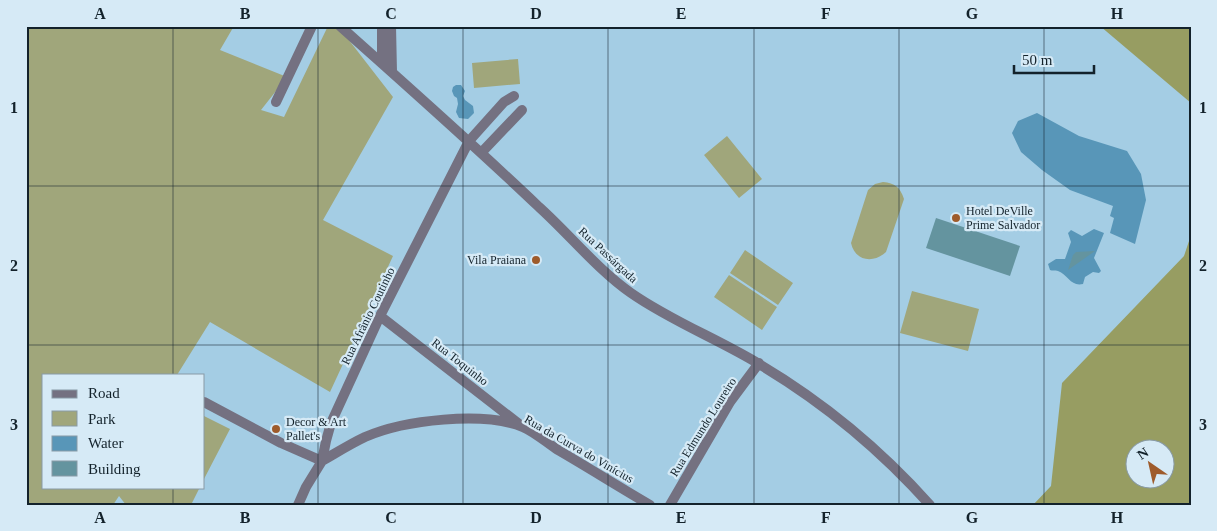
<svg xmlns="http://www.w3.org/2000/svg" width="1217" height="531" font-family="Georgia,serif">
	<rect width="100%" height="100%" fill="#a4cde4"/>
	<path fill="#a0a67b" d="M 26,26 L 234,26 L 220,50 L 287,77 L 261,110 L 284,117 L 328,26 L 338,26 L 393,97 L 323,220 L 393,256 L 330,392 L 210,322 L 177,375 L 44,375 L 44,487 L 200,487 L 191,505 L 126,505 L 119,496 L 113,505 L 26,505 Z
		M 518,59 L 520,84 L 474,88 L 472,63 Z
		M 727,136 L 762,179 L 739,198 L 704,155 Z
		M 883,182 C 895,183 900,187 904,199 L 886,252 C 873,264 855,261 851,243 L 868,190 L 875,184 Z
		M 745,250 L 793,283 L 778,305 L 730,273 Z
		M 729,275 L 777,307 L 762,330 L 714,297 Z
		M 912,291 L 979,309 L 968,351 L 900,333 Z
		M 204,416 L 230,429 L 204,479 Z"/>
	<path fill="#979d62" fill-rule="evenodd" d="M 1100,26 L 1191,26 L 1191,103 Z
		M 1191,235 L 1191,505 L 1033,505 L 1051,486 L 1062,383 L 1184,256 ZM 1134,448 L 1164,448 L 1164,478 L 1134,478 Z"/>
	<path fill="#5896b8" d="M 456,85 L 461,85 L 465,91 L 463,96 L 465,100 L 473,106 L 474,113 L 468,119 L 459,118 L 456,112 L 458,104 L 457,98 L 454,96 L 452,91 L 453,87 Z
		M 1037,113 L 1079,136 L 1127,151 L 1141,174 L 1146,200 L 1135,244 L 1110,233 L 1114,218 L 1110,216 L 1113,206 L 1070,190 L 1042,170 L 1021,152 L 1012,133 L 1018,121 Z
		M 1094,229 L 1104,233 L 1094,258 L 1101,271 L 1099,273 L 1093,272 L 1085,277 L 1083,284 C 1071,287 1068,275 1058,271 C 1055,270 1052,271 1050,270 L 1048,264 L 1056,259 L 1065,259 L 1071,242 L 1068,233 L 1071,230 L 1082,236 Z"/>
	<path fill="#64949f" d="M 936,218 L 1020,246 L 1010,276 L 926,248 Z
		M 1095,251 L 1068,270 L 1073,255 L 1076,252 Z"/>
	<g fill="none" stroke-linecap="round" stroke-linejoin="round">
		<path stroke="#747181" stroke-width="10" d="M 340,26 C 407,86 474,145 539,207 C 570,235 597,269 631,293 C 671,321 718,339 759,364 C 823,402 880,449 930,505
			M 382,26 L 382,63
			M 391,26 L 392,72
			M 276,102 L 312,26
			M 481,153 L 522,110
			M 380,316 L 519,424
			M 204,402 L 281,443 L 322,461
			M 322,461 C 336,453 350,444 365,437 C 404,420 483,411 523,427 C 535,432 547,443 558,450 C 589,468 619,487 650,505
			M 298,505 L 306,487 L 322,461 L 326,441 L 331,423 L 380,316 L 469,141 L 504,102 L 514,96
			M 670,505 L 730,402 L 759,363"/>
	</g>
	<path fill="none" stroke="#13222b" stroke-width="1" stroke-opacity="0.55" d="M 173,26 L 173,375M 318,26 L 318,505M 463,26 L 463,505M 608,26 L 608,505M 754,26 L 754,505M 899,26 L 899,505M 1044,26 L 1044,505M 26,186 L 1191,186M 26,345 L 1191,345M 173,487 L 173,505"/>
	<g fill="#9e5b2b" stroke="#d6eaf6" stroke-width="2">
		<circle cx="956" cy="218" r="5"/>
		<circle cx="536" cy="260" r="5"/>
		<circle cx="276" cy="429" r="5"/>
	</g>
	<g text-anchor="middle" stroke-width="4.5" stroke-linejoin="round" paint-order="stroke">
		<g font-size="12" fill="#13222b" stroke="#d6eaf6" text-anchor="start">
			<text x="966" y="215">Hotel DeVille<tspan x="966" dy="14">Prime Salvador</tspan></text>
			<text x="526" y="264" text-anchor="end">Vila Praiana</text>
			<text x="286" y="426">Decor &amp; Art<tspan x="286" dy="14">Pallet's</tspan></text>
		</g>
		<g font-size="12" fill="#13222b" stroke="#d6eaf6">
			<text transform="translate(608 255) rotate(43)" y="4">Rua Passárgada</text>
			<text transform="translate(368 316) rotate(-64)" y="4">Rua Afrânio Coutinho</text>
			<text transform="translate(460 362) rotate(38)" y="4">Rua Toquinho</text>
			<text transform="translate(703 427) rotate(-58)" y="4">Rua Edmundo Loureiro</text>
			<text transform="translate(579 449) rotate(30)" y="4">Rua da Curva do Vinícius</text>
		</g>
	</g>
	<rect width="1217" height="531" fill="none" stroke="#d6eaf6" stroke-width="55"/>
	<rect x="42" y="374" width="162" height="115" fill="#d6eaf6" stroke="#889aa5"/>
	<rect x="52" y="390" width="25" height="8" fill="#747181" stroke="#889aa5"/>
	<text x="88" y="398" font-size="15" fill="#13222b">Road</text>
	<rect x="52" y="411" width="25" height="15" fill="#a0a67b" stroke="#889aa5"/>
	<text x="88" y="424" font-size="15" fill="#13222b">Park</text>
	<rect x="52" y="436" width="25" height="15" fill="#5896b8" stroke="#889aa5"/>
	<text x="88" y="448" font-size="15" fill="#13222b">Water</text>
	<rect x="52" y="461" width="25" height="15" fill="#64949f" stroke="#889aa5"/>
	<text x="88" y="474" font-size="15" fill="#13222b">Building</text>
	<g transform="translate(1150 464) rotate(326)"><circle r="24" fill="#d6eaf6" stroke="#889aa5"/>
	<path d="M0-4L9 19L0 12L-9 19Z" fill="#9e5b2b"/>
	<text y="-8" font-size="14" font-weight="bold" text-anchor="middle" fill="#13222b">N</text>
	</g>
	<path d="M1014 65v8h80v-8" fill="none" stroke="#13222b" stroke-width="2.5"/>
	<text x="1022" y="65" font-size="15" fill="#13222b" stroke="#d6eaf6" stroke-width="4" paint-order="stroke">50 m</text>
	<rect x="28" y="28" width="1162" height="476" fill="none" stroke="#13222b" stroke-width="2"/>
	<g font-size="16" text-anchor="middle" font-weight="bold" fill="#13222b">
		<text x="100" y="19">A</text>
		<text x="245" y="19">B</text>
		<text x="391" y="19">C</text>
		<text x="536" y="19">D</text>
		<text x="681" y="19">E</text>
		<text x="826" y="19">F</text>
		<text x="972" y="19">G</text>
		<text x="1117" y="19">H</text>
		<text x="14" y="113">1</text>
		<text x="1203" y="113">1</text>
		<text x="14" y="271">2</text>
		<text x="1203" y="271">2</text>
		<text x="14" y="430">3</text>
		<text x="1203" y="430">3</text>
		<text x="100" y="523">A</text>
		<text x="245" y="523">B</text>
		<text x="391" y="523">C</text>
		<text x="536" y="523">D</text>
		<text x="681" y="523">E</text>
		<text x="826" y="523">F</text>
		<text x="972" y="523">G</text>
		<text x="1117" y="523">H</text>
	</g>
</svg>
